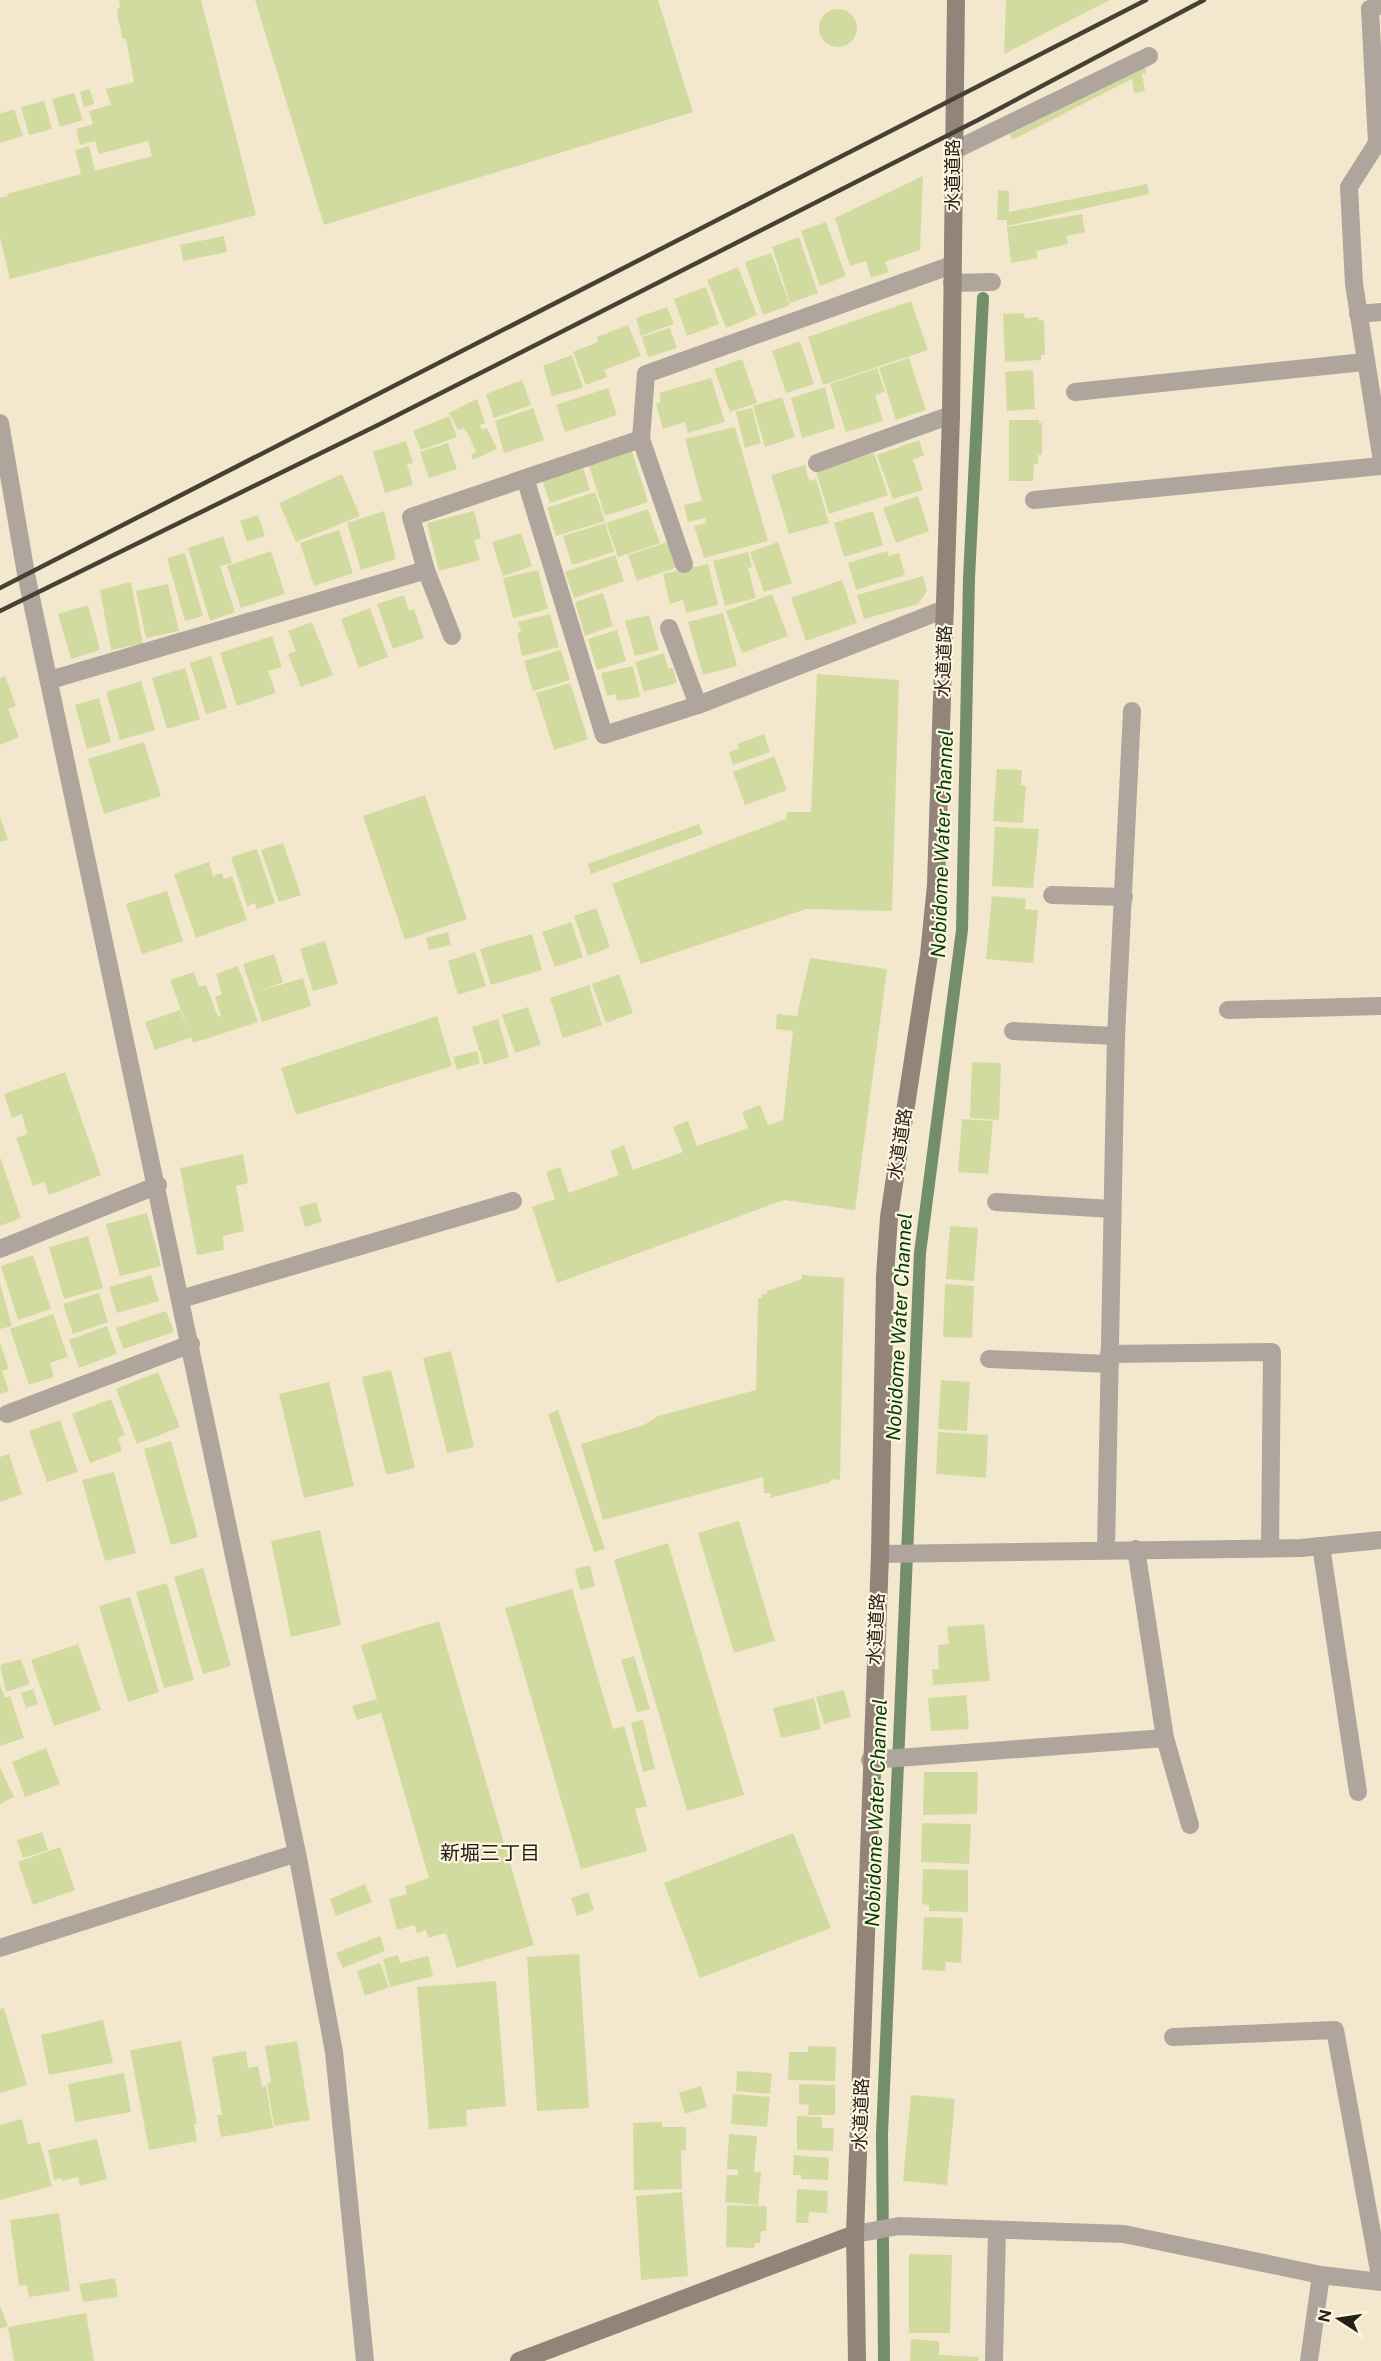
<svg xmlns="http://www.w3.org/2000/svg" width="1381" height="2361" font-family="'Public Sans','Noto Sans JP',sans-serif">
	<rect width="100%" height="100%" fill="#f3e8ce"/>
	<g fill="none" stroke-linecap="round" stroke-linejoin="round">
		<path stroke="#728e6b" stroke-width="12" d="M 884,2361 L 882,2134 L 920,1253 L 962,930 L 969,578 L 983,298"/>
	</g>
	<path fill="#d2db9f" d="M 119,0 L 201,0 L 256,215 L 10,279 L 0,238 L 0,198 L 8,196 L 7,194 L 81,174 L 75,150 L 89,146 L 95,171 L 152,156 L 148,141 L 99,154 L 95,141 L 80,145 L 76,129 L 93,124 L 89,111 L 111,105 L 106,89 L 134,82 L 126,39 L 123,39 L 118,19 L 117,8 L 120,8 Z
		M 255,0 L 658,0 L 693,112 L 324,225 Z
		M 1006,0 L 1110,0 L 1004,54 Z
		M819 28a19 19 0 1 1 38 0a19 19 0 1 1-38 0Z
		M 1145,66 L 1146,73 L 1142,74 L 1145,91 L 1134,93 L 1132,79 L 1012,140 L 1010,134 Z
		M 90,89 L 94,104 L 84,107 L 80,92 Z
		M 74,93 L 83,120 L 60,127 L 52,99 Z
		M 44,101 L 52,129 L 29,135 L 21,107 Z
		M 14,109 L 23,136 L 0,143 L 0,114 Z
		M 923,176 L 920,250 L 885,262 L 889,272 L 871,278 L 866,261 L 850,266 L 835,218 Z
		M 1147,184 L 1149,194 L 1007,226 L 1007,220 L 997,220 L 998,190 L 1009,191 L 1009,212 Z
		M 1082,214 L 1085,232 L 1067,236 L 1068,244 L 1036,251 L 1038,258 L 1011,263 L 1007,227 Z
		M 826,222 L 846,276 L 820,286 L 801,231 Z
		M 224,236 L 227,252 L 183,261 L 180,245 Z
		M 799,237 L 818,293 L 790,303 L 772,247 Z
		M 771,253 L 790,305 L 763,315 L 745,262 Z
		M 738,267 L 757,315 L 726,328 L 707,280 Z
		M 706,287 L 719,324 L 687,336 L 674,299 Z
		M 911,301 L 928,350 L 823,385 L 808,337 Z
		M 667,307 L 674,324 L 641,336 L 636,318 Z
		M 1024,313 L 1025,318 L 1038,317 L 1039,321 L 1044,320 L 1045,355 L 1041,355 L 1041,360 L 1005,362 L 1003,314 Z
		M 628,325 L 641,356 L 604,370 L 607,377 L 586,385 L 573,352 L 598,342 L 597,337 Z
		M 670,328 L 677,348 L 648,357 L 642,337 Z
		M 800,341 L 814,384 L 786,393 L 772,351 Z
		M 572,355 L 583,388 L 552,396 L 543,366 Z
		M 909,358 L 926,410 L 896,420 L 879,368 Z
		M 742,359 L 757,403 L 730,412 L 714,369 Z
		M 877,368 L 885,392 L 875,395 L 883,421 L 846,432 L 830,384 Z
		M 1033,370 L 1035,409 L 1007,411 L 1005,372 Z
		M 711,378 L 725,422 L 688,433 L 685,422 L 663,429 L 656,404 L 661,402 L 659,393 Z
		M 522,380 L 531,405 L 494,418 L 486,394 Z
		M 825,387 L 835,428 L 802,438 L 791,398 Z
		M 608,388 L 617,415 L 565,432 L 556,405 Z
		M 782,397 L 795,437 L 765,447 L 753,406 Z
		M 477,399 L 485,423 L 480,425 L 482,430 L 487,428 L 497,449 L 473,460 L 471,455 L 476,452 L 469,436 L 464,428 L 458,430 L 449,413 Z
		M 533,408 L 544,440 L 504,453 L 495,421 Z
		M 752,408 L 761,443 L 745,448 L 736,412 Z
		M 449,416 L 457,437 L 421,450 L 413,431 Z
		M 1009,420 L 1039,420 L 1039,423 L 1042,423 L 1042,455 L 1038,455 L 1038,464 L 1034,464 L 1033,481 L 1009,481 Z
		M 735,427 L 768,541 L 704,558 L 694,526 L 706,523 L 705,518 L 688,522 L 684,505 L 702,501 L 685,439 Z
		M 919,440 L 924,455 L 913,460 L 923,490 L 893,499 L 877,455 Z
		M 406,441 L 413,463 L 407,464 L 413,485 L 385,493 L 373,452 Z
		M 448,443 L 457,469 L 429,478 L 420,452 Z
		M 632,451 L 648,502 L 605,516 L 589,466 Z
		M 874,453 L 888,495 L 829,514 L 816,471 Z
		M 582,464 L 590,490 L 550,503 L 541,477 Z
		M 805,465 L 809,481 L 816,479 L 829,523 L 789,534 L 771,475 Z
		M 342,474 L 360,516 L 296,542 L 279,503 Z
		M 595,492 L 605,521 L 556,536 L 547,508 Z
		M 918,496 L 929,531 L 896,543 L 883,508 Z
		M 648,509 L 660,543 L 618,557 L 606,523 Z
		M 384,511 L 396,559 L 361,570 L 347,523 Z
		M 474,511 L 481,538 L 474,540 L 480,560 L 439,571 L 427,523 Z
		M 873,511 L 883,545 L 844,557 L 834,523 Z
		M 258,515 L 265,536 L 247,542 L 240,521 Z
		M 605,523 L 614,552 L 572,565 L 563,536 Z
		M 339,530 L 353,573 L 314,586 L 300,543 Z
		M 521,533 L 532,566 L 503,576 L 492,542 Z
		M 223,536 L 232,563 L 220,566 L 235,612 L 210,621 L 188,548 Z
		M 668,542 L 678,567 L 637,581 L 628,555 Z
		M 778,542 L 792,583 L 764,592 L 750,552 Z
		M 271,551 L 285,594 L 241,608 L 227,566 Z
		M 887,551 L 889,556 L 899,553 L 905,575 L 856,590 L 848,563 Z
		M 748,552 L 752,567 L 748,568 L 756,598 L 725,606 L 713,561 Z
		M 185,553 L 203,616 L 185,621 L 167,558 Z
		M 615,555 L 624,581 L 574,598 L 565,572 Z
		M 708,564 L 718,605 L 686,613 L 683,600 L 670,604 L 663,574 Z
		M 538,570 L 548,609 L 513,618 L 503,578 Z
		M 923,576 L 927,591 L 918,604 L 864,619 L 857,595 Z
		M 842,580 L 857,623 L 806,641 L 791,598 Z
		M 131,582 L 143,644 L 111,650 L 100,590 Z
		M 168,584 L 179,631 L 146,638 L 136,591 Z
		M 603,593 L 613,626 L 585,636 L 575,602 Z
		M 772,594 L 788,636 L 742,653 L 726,611 Z
		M 404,595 L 409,611 L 414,609 L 424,638 L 393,649 L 377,604 Z
		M 88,605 L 100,650 L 71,659 L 58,614 Z
		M 370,608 L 388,657 L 359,668 L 341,619 Z
		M 723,613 L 737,666 L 703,675 L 688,622 Z
		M 550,614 L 559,647 L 522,656 L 517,633 L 521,632 L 518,622 Z
		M 649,615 L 659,650 L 635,656 L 625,621 Z
		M 312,622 L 333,675 L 301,687 L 288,654 L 296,651 L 288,631 Z
		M 617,630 L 626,661 L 597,670 L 588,639 Z
		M 272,636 L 282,667 L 268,671 L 276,693 L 237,706 L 220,653 Z
		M 561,650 L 570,680 L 533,691 L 524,661 Z
		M 664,653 L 668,668 L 673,668 L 677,683 L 644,692 L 635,662 Z
		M 211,656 L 227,708 L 206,714 L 190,663 Z
		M 633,666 L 640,697 L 617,701 L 615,694 L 607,696 L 601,673 Z
		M 185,668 L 200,719 L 167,729 L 152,678 Z
		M 817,674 L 899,680 L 892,911 L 806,909 L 641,964 L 612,884 L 786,819 L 787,812 L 811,812 Z
		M 5,676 L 16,706 L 8,709 L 19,737 L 0,745 L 0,678 Z
		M 141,681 L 155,730 L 120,740 L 106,692 Z
		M 570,683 L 588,739 L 554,750 L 536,693 Z
		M 99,698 L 111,742 L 87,749 L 75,705 Z
		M 764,734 L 770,752 L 733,765 L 729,752 L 739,748 L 737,744 Z
		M 144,742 L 161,796 L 104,814 L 88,759 Z
		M 774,756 L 787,790 L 745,805 L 733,772 Z
		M 997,769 L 1022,770 L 1021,785 L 1026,786 L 1023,823 L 993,821 Z
		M 425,795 L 467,919 L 405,940 L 363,816 Z
		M 0,817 L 8,840 L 0,842 Z
		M 699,824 L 703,834 L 591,874 L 588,864 Z
		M 995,827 L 1039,829 L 1033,888 L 992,886 Z
		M 283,843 L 301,895 L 279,902 L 261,850 Z
		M 257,849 L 275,903 L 257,909 L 255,903 L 247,906 L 231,857 Z
		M 209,862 L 213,876 L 222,873 L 224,879 L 232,876 L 247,920 L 196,938 L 174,874 Z
		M 167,891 L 183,941 L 142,954 L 126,904 Z
		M 992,896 L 1026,899 L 1025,909 L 1038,910 L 1033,963 L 986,959 Z
		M 596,908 L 610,947 L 588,956 L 574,916 Z
		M 571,922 L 583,957 L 555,967 L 542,932 Z
		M 448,932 L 451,945 L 429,950 L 426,938 Z
		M 532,934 L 542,970 L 491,985 L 480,949 Z
		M 325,941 L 338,984 L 313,991 L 300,949 Z
		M 475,952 L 486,986 L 458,995 L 448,961 Z
		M 274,954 L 283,982 L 257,992 L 303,978 L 311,1006 L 262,1022 L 243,964 Z
		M 810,958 L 887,969 L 855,1210 L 784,1200 L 557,1283 L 532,1207 L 555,1199 L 546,1172 L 560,1167 L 569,1193 L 619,1175 L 610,1151 L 624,1145 L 633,1170 L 683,1152 L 673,1127 L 688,1121 L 697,1146 L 748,1128 L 742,1112 L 760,1105 L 768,1125 L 783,1120 L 793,1031 L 776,1029 L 777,1014 L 797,1016 Z
		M 238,966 L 258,1022 L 193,1043 L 191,1037 L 155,1050 L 145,1022 L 180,1010 L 188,1029 L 170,980 L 194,972 L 199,987 L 206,985 L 218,1017 L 221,1015 L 215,997 L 222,994 L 216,974 Z
		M 619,974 L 633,1013 L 606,1023 L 592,984 Z
		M 589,985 L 602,1025 L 563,1038 L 550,998 Z
		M 528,1007 L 541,1045 L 515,1053 L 502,1015 Z
		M 437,1016 L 452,1066 L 296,1115 L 281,1068 Z
		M 498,1019 L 509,1057 L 484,1065 L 472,1027 Z
		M 477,1051 L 480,1063 L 457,1070 L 453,1057 Z
		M 972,1062 L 1001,1063 L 999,1120 L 970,1118 Z
		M 65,1072 L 101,1175 L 49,1195 L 44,1182 L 33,1186 L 16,1138 L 27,1134 L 22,1114 L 12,1118 L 4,1094 Z
		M 962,1119 L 993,1121 L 988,1174 L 958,1172 Z
		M 243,1154 L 248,1183 L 236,1186 L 244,1231 L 223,1236 L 224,1250 L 197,1255 L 180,1168 Z
		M 0,1157 L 21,1218 L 0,1226 Z
		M 316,1202 L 322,1222 L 305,1227 L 299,1207 Z
		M 147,1213 L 161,1266 L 120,1276 L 106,1224 Z
		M 950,1226 L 978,1228 L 974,1281 L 946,1279 Z
		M 88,1236 L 103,1288 L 64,1299 L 49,1247 Z
		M 33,1255 L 51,1309 L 18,1320 L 1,1266 Z
		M 151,1275 L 159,1301 L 117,1313 L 109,1287 Z
		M 802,1275 L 844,1278 L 840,1480 L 831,1479 L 831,1482 L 770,1498 L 771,1493 L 764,1493 L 763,1477 L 603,1520 L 581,1444 L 644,1425 L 658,1416 L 756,1390 L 758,1298 L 762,1298 L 761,1294 L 767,1294 L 767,1291 L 802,1279 Z
		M 0,1283 L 12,1326 L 0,1329 Z
		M 945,1284 L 974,1286 L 972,1338 L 943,1337 Z
		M 99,1293 L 108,1322 L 73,1334 L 63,1304 Z
		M 166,1311 L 174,1332 L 123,1349 L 116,1328 Z
		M 53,1314 L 68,1357 L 50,1363 L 54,1377 L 29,1385 L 10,1329 Z
		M 107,1326 L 117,1354 L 79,1368 L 69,1340 Z
		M 0,1343 L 9,1369 L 2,1371 L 9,1391 L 0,1394 Z
		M 451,1351 L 474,1447 L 447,1453 L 423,1358 Z
		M 391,1370 L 415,1468 L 386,1475 L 362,1377 Z
		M 158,1372 L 180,1427 L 137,1444 L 116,1389 Z
		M 941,1380 L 970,1382 L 967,1431 L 938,1429 Z
		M 329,1382 L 354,1486 L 304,1498 L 279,1394 Z
		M 111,1399 L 125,1435 L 118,1438 L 122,1451 L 90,1463 L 72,1414 Z
		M 558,1410 L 605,1549 L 594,1552 L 548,1414 Z
		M 60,1420 L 78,1472 L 47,1482 L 29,1431 Z
		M 938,1432 L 988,1435 L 986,1478 L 936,1474 Z
		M 171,1441 L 198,1537 L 171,1545 L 144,1449 Z
		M 9,1454 L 22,1494 L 0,1502 L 0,1457 Z
		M 114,1472 L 136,1553 L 105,1561 L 82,1480 Z
		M 739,1521 L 775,1641 L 734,1653 L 698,1533 Z
		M 320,1530 L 341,1625 L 291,1637 L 271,1541 Z
		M 668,1543 L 744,1795 L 687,1811 L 614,1560 Z
		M 590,1565 L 595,1586 L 580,1590 L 575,1569 Z
		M 203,1568 L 231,1666 L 203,1674 L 174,1577 Z
		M 167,1583 L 194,1680 L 164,1688 L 136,1592 Z
		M 572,1589 L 613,1729 L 624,1726 L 647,1806 L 635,1809 L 647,1851 L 581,1869 L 505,1608 Z
		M 130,1597 L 159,1692 L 128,1702 L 99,1606 Z
		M 439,1621 L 534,1945 L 457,1968 L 446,1933 L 428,1938 L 426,1930 L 417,1933 L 415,1925 L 397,1930 L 389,1899 L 407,1894 L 405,1886 L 429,1878 L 381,1713 L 357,1720 L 352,1706 L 377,1699 L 361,1645 Z
		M 984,1624 L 990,1681 L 933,1685 L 932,1669 L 939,1669 L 938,1645 L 949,1644 L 947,1627 Z
		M 78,1644 L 101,1710 L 54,1726 L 31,1660 Z
		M 634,1656 L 650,1709 L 637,1712 L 621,1660 Z
		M 21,1659 L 30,1684 L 6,1692 L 0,1665 Z
		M 0,1685 L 5,1698 L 10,1696 L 24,1738 L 0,1746 Z
		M 33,1689 L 38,1704 L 26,1708 L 21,1693 Z
		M 844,1690 L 851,1717 L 824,1724 L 816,1697 Z
		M 966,1695 L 969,1729 L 931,1731 L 928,1698 Z
		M 814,1698 L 821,1729 L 781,1738 L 773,1708 Z
		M 643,1720 L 655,1769 L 643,1772 L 631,1723 Z
		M 46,1748 L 60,1784 L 25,1797 L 12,1762 Z
		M 0,1767 L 14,1797 L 0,1804 Z
		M 924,1772 L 978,1772 L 977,1814 L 923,1815 Z
		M 922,1823 L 971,1824 L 969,1864 L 921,1862 Z
		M 42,1832 L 48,1850 L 23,1858 L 17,1840 Z
		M 793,1833 L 831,1928 L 700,1978 L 664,1883 Z
		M 60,1847 L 75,1890 L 33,1905 L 18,1862 Z
		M 923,1869 L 968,1870 L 968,1912 L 929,1911 L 929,1905 L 922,1904 Z
		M 365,1884 L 372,1902 L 336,1916 L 330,1899 Z
		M 588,1892 L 594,1910 L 577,1916 L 571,1898 Z
		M 924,1917 L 963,1918 L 961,1963 L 946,1962 L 945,1971 L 922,1970 Z
		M 380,1936 L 385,1951 L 343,1968 L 336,1953 Z
		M 579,1954 L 589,2108 L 537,2111 L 527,1957 Z
		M 398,1955 L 400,1963 L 428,1956 L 433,1976 L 390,1987 L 383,1959 Z
		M 380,1963 L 389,1987 L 365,1996 L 357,1971 Z
		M 496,1981 L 506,2106 L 466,2110 L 467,2126 L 429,2129 L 417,1987 Z
		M 4,2008 L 27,2085 L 0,2093 L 0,2009 Z
		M 103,2020 L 113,2063 L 49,2075 L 41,2035 Z
		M 181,2041 L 197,2124 L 194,2125 L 197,2141 L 149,2150 L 130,2050 Z
		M 297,2041 L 310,2120 L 274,2126 L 267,2083 L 271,2082 L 265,2046 Z
		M 808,2046 L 836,2047 L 835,2081 L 788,2080 L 789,2052 L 808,2052 Z
		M 246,2051 L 248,2068 L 258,2066 L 262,2087 L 266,2086 L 273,2128 L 221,2137 L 217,2115 L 222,2115 L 212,2057 Z
		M 737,2071 L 772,2073 L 770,2094 L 736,2091 Z
		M 124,2073 L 131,2112 L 75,2122 L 68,2084 Z
		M 799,2084 L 835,2085 L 835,2115 L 808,2115 L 809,2105 L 799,2104 Z
		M 701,2086 L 707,2107 L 685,2114 L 679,2093 Z
		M 733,2094 L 770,2097 L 767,2127 L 731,2124 Z
		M 911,2095 L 955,2099 L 947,2185 L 903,2181 Z
		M 797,2116 L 822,2117 L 822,2128 L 834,2128 L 833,2151 L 797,2150 Z
		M 22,2119 L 28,2144 L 40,2142 L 52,2186 L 0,2200 L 0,2125 Z
		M 662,2122 L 662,2127 L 686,2127 L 686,2150 L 681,2150 L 682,2189 L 634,2190 L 633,2123 Z
		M 729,2134 L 757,2136 L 754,2172 L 761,2172 L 758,2205 L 725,2202 L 727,2175 L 738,2175 L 738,2170 L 727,2169 Z
		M 97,2139 L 107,2179 L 80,2186 L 78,2177 L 62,2181 L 61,2178 L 54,2180 L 48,2150 Z
		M 794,2155 L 829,2158 L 828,2180 L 801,2179 L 801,2175 L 793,2175 Z
		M 797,2189 L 828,2191 L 827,2213 L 809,2212 L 808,2223 L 796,2223 Z
		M 682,2192 L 688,2276 L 641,2280 L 636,2196 Z
		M 727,2205 L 767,2206 L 766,2231 L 761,2231 L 760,2243 L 755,2243 L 754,2248 L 726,2247 Z
		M 59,2213 L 70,2291 L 29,2297 L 27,2285 L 19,2286 L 10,2220 Z
		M 909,2254 L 952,2255 L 950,2333 L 909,2333 Z
		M 115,2278 L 118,2297 L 83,2302 L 79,2284 Z
		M 0,2306 L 8,2326 L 0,2329 Z
		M 86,2313 L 94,2361 L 14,2361 L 8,2327 Z
		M 911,2339 L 939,2341 L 939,2355 L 979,2357 L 978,2361 L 910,2361 Z"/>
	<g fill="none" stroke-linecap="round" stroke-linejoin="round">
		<path stroke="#afa59d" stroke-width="18" d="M 1377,143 L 1370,9 L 1381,5
			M 953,151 L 1149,56
			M 952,283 L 992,282
			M 1358,314 L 1381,312
			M 1075,392 L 1364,362
			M 641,439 L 684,564
			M 817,463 L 951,415
			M 1034,500 L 1381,466
			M 669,628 L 698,705
			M 1052,895 L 1124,897
			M 1228,1010 L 1381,1006
			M 1013,1031 L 1116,1036
			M 996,1202 L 1112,1209
			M 989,1359 L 1110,1364
			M 1321,1546 L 1358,1792
			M 1165,1738 L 1190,1825"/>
		<path stroke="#afa59d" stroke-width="18" d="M 1381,143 L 1377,143 L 1349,187 L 1354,284 L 1381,455
			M 0,423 L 26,574 L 297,1853 L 334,2052 L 365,2361
			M 525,478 L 604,735 L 698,705 L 945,609
			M 426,570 L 411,517 L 641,439 L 646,374 L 952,265
			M 50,680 L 426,570 L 452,636
			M 0,1249 L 158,1185
			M 181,1299 L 513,1201
			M 1109,1354 L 1272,1352 L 1270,1548
			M 7,1414 L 191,1344
			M 1106,1549 L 1116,1036 L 1132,711
			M 880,1554 L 1301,1548 L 1381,1540
			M 870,1760 L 1165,1738 L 1136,1549
			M 0,1948 L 297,1853
			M 1173,2037 L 1335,2030 L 1381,2282
			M 855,2234 L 899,2226 L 1124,2234 L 1321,2275 L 1381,2282
			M 994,2361 L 997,2230
			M 1309,2361 L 1321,2275"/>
		<path stroke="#928478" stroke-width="18" d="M 519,2361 L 855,2234
			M 857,2361 L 855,2234 L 880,1554 L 885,1276 L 889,1217 L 929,955 L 936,885 L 951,415 L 956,0"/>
		<path stroke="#464135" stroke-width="4.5" d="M 0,588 L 1146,0
			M 0,611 L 378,425 L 978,120 L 1204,0"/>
	</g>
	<g text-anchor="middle" stroke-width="4.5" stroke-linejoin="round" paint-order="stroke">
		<g font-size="18" fill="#252118" stroke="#fef5e0">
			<text transform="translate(953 175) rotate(-90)" y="6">水道道路</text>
			<text transform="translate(944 661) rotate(-88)" y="6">水道道路</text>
			<text transform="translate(900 1144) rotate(-81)" y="6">水道道路</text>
			<text transform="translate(876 1629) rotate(-87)" y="6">水道道路</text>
			<text transform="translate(861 2114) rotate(-88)" y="6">水道道路</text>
		</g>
		<g font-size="20" font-style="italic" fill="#003d00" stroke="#fef5e0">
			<text transform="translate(942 844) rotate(-88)" y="7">Nobidome Water Channel</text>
			<text transform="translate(899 1327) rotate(-87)" y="7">Nobidome Water Channel</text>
			<text transform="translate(876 1813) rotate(-88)" y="7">Nobidome Water Channel</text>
		</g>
		<g font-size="20" fill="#252118" stroke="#fef5e0">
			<text x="490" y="1860">新堀三丁目</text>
		</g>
	</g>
	<g transform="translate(1339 2319) rotate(282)" stroke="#fef5e0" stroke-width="4.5" paint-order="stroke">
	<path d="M0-4.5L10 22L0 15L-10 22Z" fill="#252118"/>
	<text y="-9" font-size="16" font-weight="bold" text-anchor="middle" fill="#252118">N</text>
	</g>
</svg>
